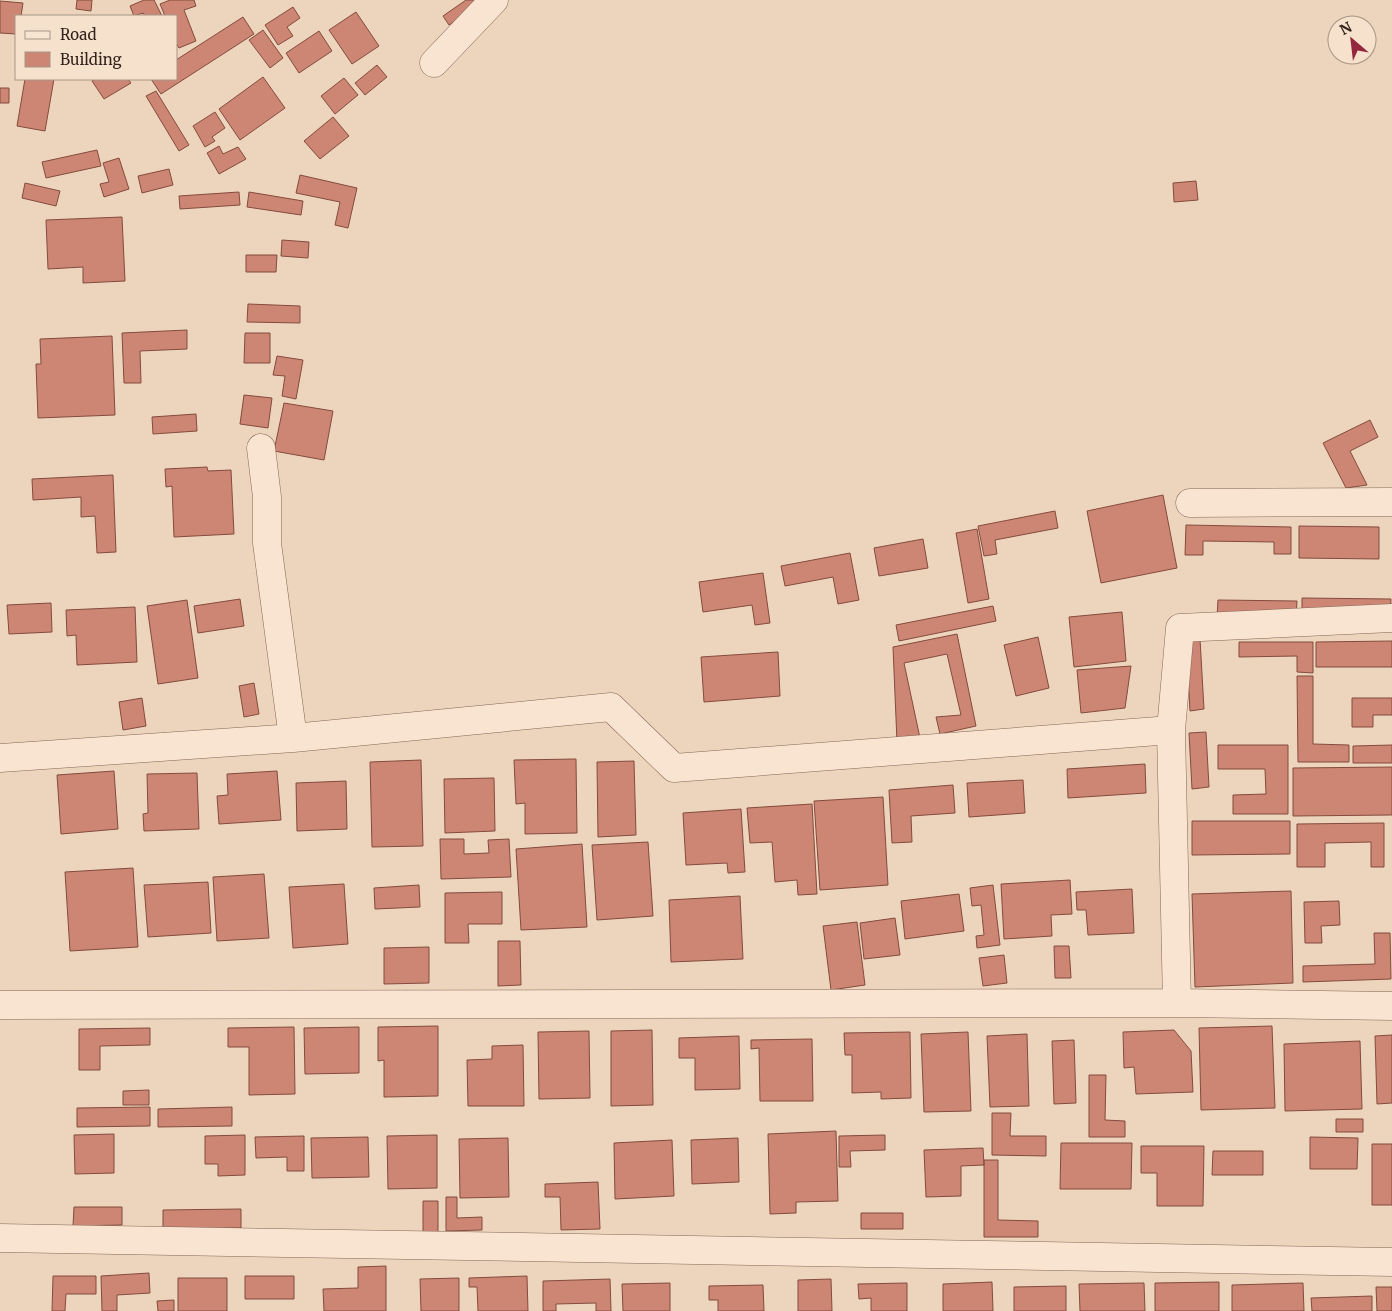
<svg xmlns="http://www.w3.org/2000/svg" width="1392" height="1311" font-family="Merriweather,serif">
	<rect width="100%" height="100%" fill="#edd5bd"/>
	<path fill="#cc8673" stroke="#844b3c" d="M 77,0 L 92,0 L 91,11 L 76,9 Z
		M 144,0 L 154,0 L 162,16 L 145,16 L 143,13 L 134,16 L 130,6 Z
		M 170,0 L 194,0 L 196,6 L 184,10 L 196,41 L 179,48 L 176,43 L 176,16 L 165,16 L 160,4 Z
		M 466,0 L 474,0 L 478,6 L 449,25 L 443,16 Z
		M 0,1 L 23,3 L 21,16 L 16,16 L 16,34 L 0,33 Z
		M 293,7 L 300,18 L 287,27 L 293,36 L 278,45 L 265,25 Z
		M 356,12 L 379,46 L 352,64 L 329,30 Z
		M 243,17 L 254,34 L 161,94 L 151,79 L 176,79 L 176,60 Z
		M 263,30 L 283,58 L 270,68 L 249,40 Z
		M 319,31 L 332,51 L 299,73 L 286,53 Z
		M 377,65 L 387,77 L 365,95 L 355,83 Z
		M 263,77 L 285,108 L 240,140 L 219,109 Z
		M 344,78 L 358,95 L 335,114 L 321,96 Z
		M 25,79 L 54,79 L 45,131 L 17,126 Z
		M 96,79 L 128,79 L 131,83 L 104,99 L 92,81 Z
		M 0,88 L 9,88 L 9,103 L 0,103 Z
		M 156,91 L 189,145 L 179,151 L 146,96 Z
		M 215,112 L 225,128 L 212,137 L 215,141 L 205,147 L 193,126 Z
		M 333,117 L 349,136 L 320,159 L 304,141 Z
		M 219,146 L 223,154 L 238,147 L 246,159 L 219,174 L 207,153 Z
		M 97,150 L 101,166 L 46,178 L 42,162 Z
		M 119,158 L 129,189 L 104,197 L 100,184 L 109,182 L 103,163 Z
		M 169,169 L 173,185 L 142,193 L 138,176 Z
		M 300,175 L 357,188 L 348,228 L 335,225 L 340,202 L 296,193 Z
		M 1196,181 L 1198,200 L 1174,202 L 1173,183 Z
		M 25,183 L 60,191 L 56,206 L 22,198 Z
		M 239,192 L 240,205 L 180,209 L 179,196 Z
		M 249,192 L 303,201 L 301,215 L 247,207 Z
		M 122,217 L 125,281 L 83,283 L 83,267 L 48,269 L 46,220 Z
		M 282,240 L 309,242 L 308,258 L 281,256 Z
		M 246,255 L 277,255 L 276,272 L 246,272 Z
		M 248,304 L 300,306 L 300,323 L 247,322 Z
		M 187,330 L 187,349 L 140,351 L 141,383 L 124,383 L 122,333 Z
		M 245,333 L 270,333 L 270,363 L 244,363 Z
		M 112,336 L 115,415 L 38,418 L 36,364 L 41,364 L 40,339 Z
		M 277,356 L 303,360 L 296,399 L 282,396 L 285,376 L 273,375 Z
		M 244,395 L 272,398 L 268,428 L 240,424 Z
		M 284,403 L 333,411 L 324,460 L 274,451 Z
		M 196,414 L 197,431 L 153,434 L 152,417 Z
		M 1370,420 L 1378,437 L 1350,451 L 1367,485 L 1346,488 L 1323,443 Z
		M 207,467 L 208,471 L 231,470 L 234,534 L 174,537 L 172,486 L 166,487 L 165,469 Z
		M 113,475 L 116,552 L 97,553 L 95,516 L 81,517 L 81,497 L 33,500 L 32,479 Z
		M 1163,495 L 1177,568 L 1101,583 L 1087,511 Z
		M 1055,511 L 1058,528 L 995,540 L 997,554 L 984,556 L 978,526 Z
		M 1186,525 L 1291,527 L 1291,554 L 1274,554 L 1274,542 L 1203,541 L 1203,555 L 1185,555 Z
		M 1299,526 L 1379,527 L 1379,559 L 1299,558 Z
		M 977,529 L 989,599 L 968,603 L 956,533 Z
		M 923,539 L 928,568 L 879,576 L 874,548 Z
		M 850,553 L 859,600 L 838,604 L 833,577 L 785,586 L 781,566 Z
		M 763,573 L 770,623 L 755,625 L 752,605 L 703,612 L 699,582 Z
		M 1302,598 L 1391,599 L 1390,618 L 1302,617 Z
		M 240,599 L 244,626 L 198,633 L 194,606 Z
		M 187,600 L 198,678 L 158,684 L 147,606 Z
		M 1218,600 L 1297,601 L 1296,618 L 1217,617 Z
		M 51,603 L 52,632 L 9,634 L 7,605 Z
		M 993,606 L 996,621 L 899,641 L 896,625 Z
		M 135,607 L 137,662 L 77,665 L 76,635 L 67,636 L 66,610 Z
		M 1122,612 L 1126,661 L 1074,667 L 1069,617 Z
		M 957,634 L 976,726 L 940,734 L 936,717 L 961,715 L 947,654 L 904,663 L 920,738 L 897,742 L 893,647 Z
		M 1038,637 L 1049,688 L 1016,696 L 1004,645 Z
		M 1200,639 L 1204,709 L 1190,711 L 1186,640 Z
		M 1392,641 L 1392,667 L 1316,667 L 1316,642 Z
		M 1239,642 L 1313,642 L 1313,673 L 1297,672 L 1297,656 L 1239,657 Z
		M 778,652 L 780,696 L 704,702 L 701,657 Z
		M 1131,666 L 1125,708 L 1081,713 L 1077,670 Z
		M 1297,676 L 1313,676 L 1313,744 L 1349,745 L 1349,762 L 1298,762 Z
		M 254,683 L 259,714 L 244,717 L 239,686 Z
		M 142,698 L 146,726 L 123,730 L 119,702 Z
		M 1352,698 L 1392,698 L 1392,715 L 1373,715 L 1373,727 L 1352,727 Z
		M 1206,732 L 1209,787 L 1192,789 L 1189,733 Z
		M 1218,745 L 1288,745 L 1288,814 L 1233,814 L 1233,795 L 1266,794 L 1265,769 L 1218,769 Z
		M 1392,745 L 1392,763 L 1353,763 L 1353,746 Z
		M 576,759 L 577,833 L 525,834 L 525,803 L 516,804 L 514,760 Z
		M 421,760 L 423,846 L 372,847 L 370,762 Z
		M 634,761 L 636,835 L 598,837 L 597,762 Z
		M 1145,764 L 1146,793 L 1068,798 L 1067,769 Z
		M 1392,767 L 1392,815 L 1293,816 L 1293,768 Z
		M 114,771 L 118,829 L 61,834 L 57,775 Z
		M 277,771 L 281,820 L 219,824 L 217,796 L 228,795 L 227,774 Z
		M 197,773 L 199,829 L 144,831 L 143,814 L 148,813 L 147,774 Z
		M 494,778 L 495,831 L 445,833 L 444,779 Z
		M 1023,780 L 1025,813 L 969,817 L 967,783 Z
		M 346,781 L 347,829 L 297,831 L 296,783 Z
		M 953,785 L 955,813 L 911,816 L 912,842 L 892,843 L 889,790 Z
		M 883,797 L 888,885 L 820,890 L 814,801 Z
		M 812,804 L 817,894 L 798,895 L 797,880 L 775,882 L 772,842 L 750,843 L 747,808 Z
		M 741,809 L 745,872 L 728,873 L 727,863 L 686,865 L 683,813 Z
		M 1192,821 L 1290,821 L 1290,854 L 1192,855 Z
		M 1384,823 L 1384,867 L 1371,867 L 1371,842 L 1325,843 L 1325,867 L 1297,867 L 1297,824 Z
		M 440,839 L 464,839 L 464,854 L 489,853 L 488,840 L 509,839 L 511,877 L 441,879 Z
		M 648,842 L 653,916 L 597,920 L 592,845 Z
		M 582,844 L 587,927 L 521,930 L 516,849 Z
		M 133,868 L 138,947 L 70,951 L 65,872 Z
		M 264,874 L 269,938 L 217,941 L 213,877 Z
		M 1070,880 L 1072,914 L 1051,915 L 1052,936 L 1004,939 L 1001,884 Z
		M 208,882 L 211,933 L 148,937 L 144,885 Z
		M 344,884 L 348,944 L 293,948 L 289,887 Z
		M 419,885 L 420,907 L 375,909 L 374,888 Z
		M 993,885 L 1000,945 L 977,948 L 976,936 L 984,935 L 981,905 L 972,906 L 970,888 Z
		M 1132,889 L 1134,933 L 1088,935 L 1086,910 L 1077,910 L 1076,892 Z
		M 1291,891 L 1293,983 L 1195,987 L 1192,894 Z
		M 502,892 L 502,924 L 468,924 L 469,943 L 445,943 L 445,893 Z
		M 959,894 L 964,931 L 905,939 L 901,901 Z
		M 740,896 L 743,959 L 671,962 L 669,900 Z
		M 1339,901 L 1340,925 L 1321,926 L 1322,943 L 1305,943 L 1304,902 Z
		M 895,918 L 900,955 L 864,959 L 860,923 Z
		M 857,922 L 865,985 L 831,990 L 823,926 Z
		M 1374,933 L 1390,933 L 1391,979 L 1303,982 L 1303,966 L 1375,964 Z
		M 498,941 L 520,941 L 521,985 L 498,986 Z
		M 1054,946 L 1069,946 L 1071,978 L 1055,978 Z
		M 429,947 L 429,983 L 384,984 L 384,948 Z
		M 1004,955 L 1007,983 L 983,986 L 979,958 Z
		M 438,1026 L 438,1096 L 384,1097 L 384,1060 L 378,1061 L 378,1027 Z
		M 1272,1026 L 1275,1108 L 1201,1110 L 1199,1028 Z
		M 294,1027 L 295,1094 L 249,1095 L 249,1047 L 228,1047 L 228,1028 Z
		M 359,1027 L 359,1073 L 305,1074 L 304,1028 Z
		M 150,1028 L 150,1045 L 100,1046 L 100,1070 L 79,1070 L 79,1029 Z
		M 652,1030 L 653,1105 L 611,1106 L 611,1031 Z
		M 1174,1030 L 1191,1051 L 1193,1092 L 1136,1094 L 1134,1067 L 1124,1068 L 1123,1032 Z
		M 589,1031 L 590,1098 L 539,1099 L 538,1032 Z
		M 910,1032 L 911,1098 L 881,1099 L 881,1092 L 852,1093 L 852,1055 L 845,1055 L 844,1033 Z
		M 968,1032 L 971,1111 L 924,1112 L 921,1034 Z
		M 1027,1034 L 1029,1106 L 990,1107 L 987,1036 Z
		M 1392,1035 L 1392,1103 L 1377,1104 L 1375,1036 Z
		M 739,1036 L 740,1089 L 695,1090 L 695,1058 L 679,1058 L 679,1038 Z
		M 812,1039 L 813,1101 L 760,1101 L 759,1048 L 751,1049 L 751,1040 Z
		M 1074,1040 L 1076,1103 L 1054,1104 L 1052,1041 Z
		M 1360,1041 L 1362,1109 L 1285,1111 L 1284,1044 Z
		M 523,1045 L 524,1106 L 468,1106 L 467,1060 L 492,1059 L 492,1046 Z
		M 1089,1075 L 1106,1075 L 1105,1120 L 1125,1121 L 1125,1137 L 1089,1137 Z
		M 149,1090 L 149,1105 L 123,1105 L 123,1091 Z
		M 150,1107 L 150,1126 L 77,1127 L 77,1108 Z
		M 232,1107 L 232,1126 L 158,1127 L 158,1109 Z
		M 992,1113 L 1011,1113 L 1010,1136 L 1046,1136 L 1046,1156 L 992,1155 Z
		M 1336,1119 L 1363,1119 L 1363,1132 L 1336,1132 Z
		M 836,1131 L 838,1201 L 796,1202 L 796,1213 L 770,1214 L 768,1134 Z
		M 114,1134 L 114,1173 L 75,1174 L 74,1135 Z
		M 245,1135 L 245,1175 L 218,1176 L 218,1164 L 205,1164 L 205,1136 Z
		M 437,1135 L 437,1188 L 388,1189 L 387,1136 Z
		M 885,1135 L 885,1150 L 850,1151 L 851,1167 L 839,1167 L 839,1136 Z
		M 304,1136 L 304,1171 L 287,1171 L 287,1157 L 256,1158 L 255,1137 Z
		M 368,1137 L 369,1177 L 312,1178 L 311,1138 Z
		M 1310,1137 L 1358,1138 L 1357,1169 L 1310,1169 Z
		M 508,1138 L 509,1197 L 460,1198 L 459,1139 Z
		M 738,1138 L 739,1182 L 692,1184 L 691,1140 Z
		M 672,1140 L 674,1196 L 615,1199 L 614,1143 Z
		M 1061,1143 L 1132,1143 L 1131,1189 L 1060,1189 Z
		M 1372,1144 L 1392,1144 L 1392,1205 L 1372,1205 Z
		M 1141,1146 L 1204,1146 L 1203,1206 L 1157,1206 L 1157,1173 L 1141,1173 Z
		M 983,1148 L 984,1165 L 961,1166 L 961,1196 L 926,1197 L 924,1150 Z
		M 1213,1151 L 1263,1151 L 1263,1175 L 1212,1175 Z
		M 984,1160 L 998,1160 L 998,1220 L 1038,1221 L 1038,1237 L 984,1237 Z
		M 598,1182 L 600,1229 L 561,1230 L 560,1197 L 545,1197 L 545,1184 Z
		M 446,1197 L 457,1197 L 457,1218 L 482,1217 L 482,1230 L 446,1231 Z
		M 423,1201 L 438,1201 L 438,1236 L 423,1236 Z
		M 74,1207 L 122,1207 L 122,1225 L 73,1226 Z
		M 241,1209 L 241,1228 L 163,1229 L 163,1210 Z
		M 861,1213 L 903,1213 L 903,1229 L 861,1229 Z
		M 386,1266 L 386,1311 L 324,1311 L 323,1289 L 358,1288 L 358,1267 Z
		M 149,1273 L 150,1293 L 117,1295 L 117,1311 L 102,1311 L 101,1276 Z
		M 53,1276 L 96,1276 L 96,1294 L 66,1294 L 65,1311 L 52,1311 Z
		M 245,1276 L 294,1276 L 294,1299 L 245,1299 Z
		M 527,1276 L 528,1311 L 478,1311 L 477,1287 L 469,1287 L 469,1278 Z
		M 178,1278 L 227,1278 L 227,1311 L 178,1311 Z
		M 459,1278 L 459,1311 L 421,1311 L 420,1279 Z
		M 610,1279 L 611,1311 L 596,1311 L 596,1303 L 556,1304 L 556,1311 L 543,1311 L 543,1281 Z
		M 831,1279 L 832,1311 L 798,1311 L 798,1280 Z
		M 992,1282 L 993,1311 L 943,1311 L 943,1284 Z
		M 1219,1282 L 1219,1311 L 1155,1311 L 1155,1283 Z
		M 670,1283 L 670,1311 L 623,1311 L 622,1284 Z
		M 907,1283 L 907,1311 L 871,1311 L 871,1298 L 859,1299 L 858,1284 Z
		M 1144,1283 L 1145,1311 L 1080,1311 L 1079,1284 Z
		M 1303,1283 L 1304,1311 L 1232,1311 L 1232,1285 Z
		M 763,1285 L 764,1311 L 718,1311 L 718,1300 L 709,1300 L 709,1286 Z
		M 1066,1286 L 1066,1311 L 1014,1311 L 1014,1287 Z
		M 1376,1287 L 1392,1287 L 1392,1311 L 1377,1311 Z
		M 1372,1296 L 1372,1311 L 1312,1311 L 1311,1298 Z
		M 174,1300 L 174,1311 L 158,1311 L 157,1301 Z"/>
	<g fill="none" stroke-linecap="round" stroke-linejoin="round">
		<defs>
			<path id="minor" d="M 434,63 L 494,0
				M 261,448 L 267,497 L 267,543 L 293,738
				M 1190,503 L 1392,502
				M 0,758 L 293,738 L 611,707 L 674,768 L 1171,730
				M 1177,1003 L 1171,730 L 1180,628 L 1392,618
				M 0,1005 L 1177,1003 L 1392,1006
				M 0,1238 L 1392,1262"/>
		</defs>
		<use href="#minor" stroke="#856656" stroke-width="29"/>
		<use href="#minor" stroke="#f8e4d0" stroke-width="28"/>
	</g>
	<rect x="15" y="15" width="162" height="65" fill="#f5e1cc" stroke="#a89585"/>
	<rect x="25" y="31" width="25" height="8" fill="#f8e4d0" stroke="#a89585"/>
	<text x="60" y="40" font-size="15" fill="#34221b">Road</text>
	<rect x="25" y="52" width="25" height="15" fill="#cc8673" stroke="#a89585"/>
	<text x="60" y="65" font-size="15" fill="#34221b">Building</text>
	<g transform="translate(1352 40) rotate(332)"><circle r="24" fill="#f5e1cc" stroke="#a89585"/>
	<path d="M0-4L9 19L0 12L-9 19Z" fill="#94273d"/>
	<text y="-8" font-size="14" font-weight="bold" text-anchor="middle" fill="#34221b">N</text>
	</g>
</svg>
